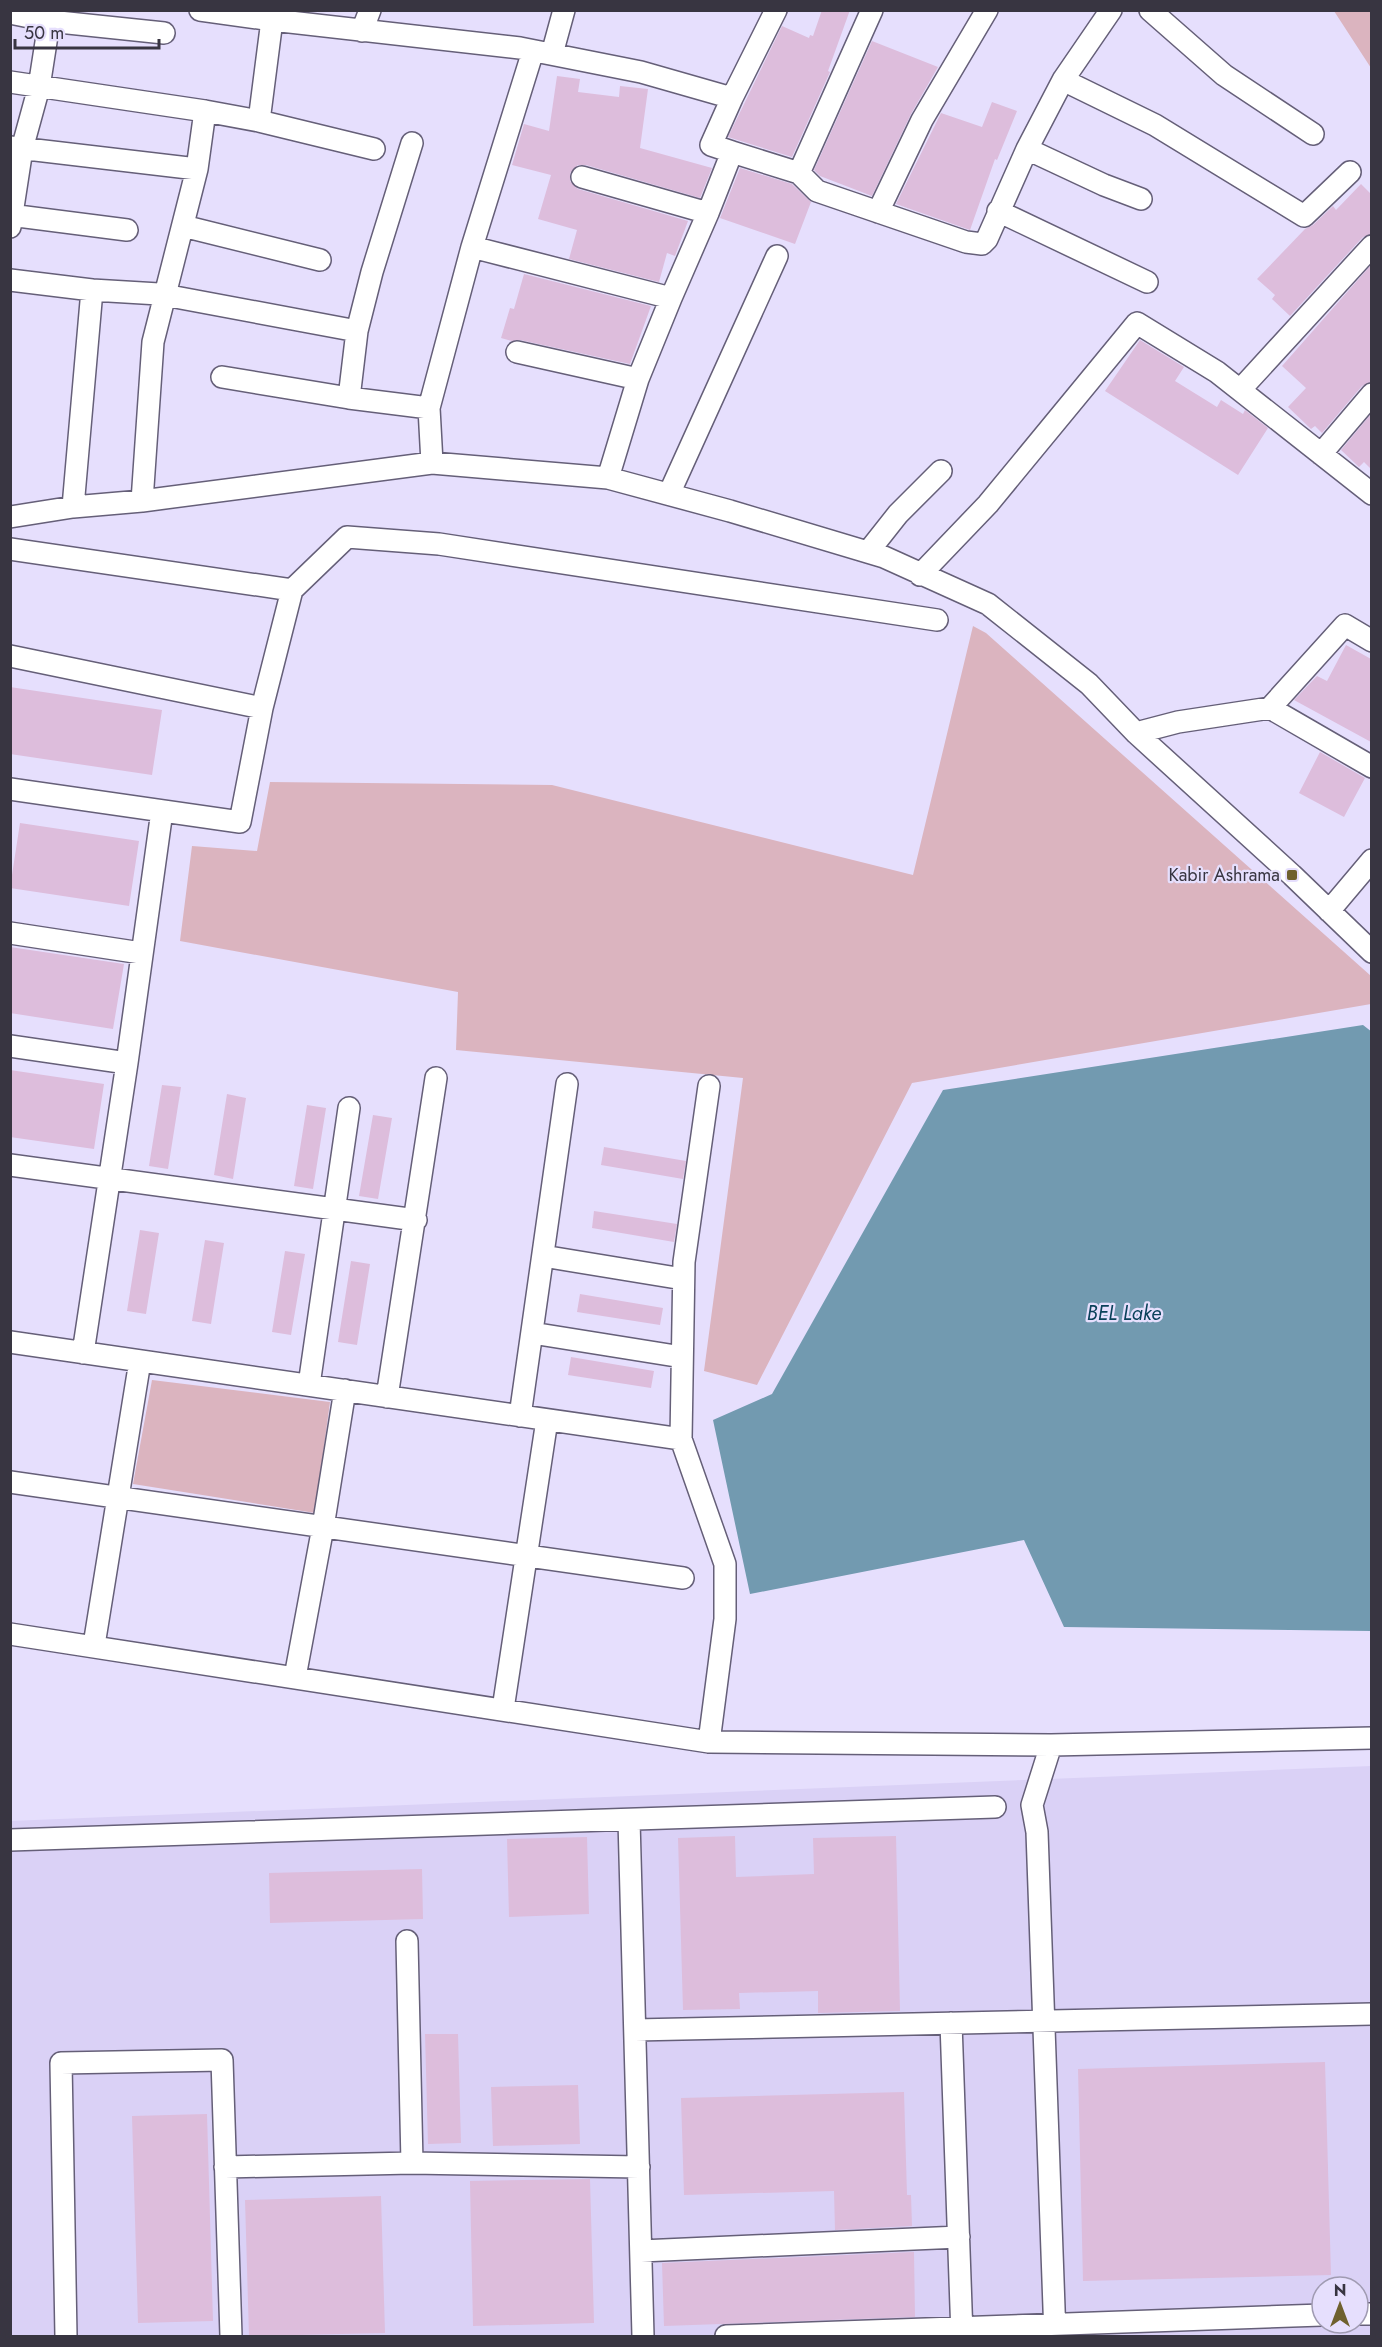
<svg xmlns="http://www.w3.org/2000/svg" width="1382" height="2347" font-family="Jost,sans-serif">
	<rect width="100%" height="100%" fill="#e6dffd"/>
	<path fill="#dad1f6" fill-rule="evenodd" d="M 1371,1766 L 1371,2336 L 11,2336 L 10,1821 ZM 1322,2287 L 1358,2287 L 1358,2323 L 1322,2323 Z"/>
	<path fill="#dbb4bf" d="M 1334,11 L 1371,11 L 1371,68 Z
		M 973,626 L 986,633 L 1371,976 L 1371,1004 L 912,1083 L 757,1385 L 704,1371 L 743,1078 L 456,1050 L 458,992 L 180,941 L 192,846 L 257,851 L 270,782 L 552,785 L 913,875 Z
		M 152,1380 L 330,1402 L 315,1513 L 133,1484 Z"/>
	<path fill="#729ab0" d="M 1363,1025 L 1372,1032 L 1371,1631 L 1064,1627 L 1024,1540 L 750,1594 L 713,1420 L 772,1394 L 943,1090 Z"/>
	<path fill="#ddbddc" d="M 822,10 L 850,10 L 828,71 L 830,72 L 792,157 L 728,137 L 782,26 L 809,38 L 810,35 L 813,36 Z
		M 872,41 L 938,67 L 911,114 L 872,196 L 820,176 L 814,170 Z
		M 557,76 L 580,79 L 578,92 L 619,97 L 620,86 L 648,89 L 640,148 L 712,168 L 700,198 L 586,165 L 578,165 L 570,173 L 570,181 L 578,189 L 688,221 L 675,256 L 667,253 L 659,282 L 569,259 L 577,230 L 538,219 L 551,175 L 512,165 L 524,124 L 549,131 Z
		M 992,102 L 1017,111 L 997,160 L 995,159 L 970,230 L 896,204 L 941,113 L 982,127 Z
		M 740,168 L 792,184 L 811,202 L 795,244 L 720,218 Z
		M 1361,184 L 1371,194 L 1371,234 L 1363,237 L 1290,316 L 1272,299 L 1275,295 L 1257,279 L 1305,229 L 1313,225 L 1333,206 L 1336,210 Z
		M 1371,265 L 1371,382 L 1362,386 L 1322,433 L 1315,426 L 1311,429 L 1288,407 L 1306,388 L 1282,366 Z
		M 524,274 L 651,306 L 630,364 L 520,340 L 512,341 L 501,338 L 510,308 L 514,309 Z
		M 1140,340 L 1184,367 L 1175,381 L 1217,407 L 1221,400 L 1243,414 L 1245,410 L 1268,428 L 1238,475 L 1105,391 Z
		M 1371,414 L 1371,469 L 1364,462 L 1359,467 L 1341,450 Z
		M 1346,645 L 1371,659 L 1371,742 L 1294,700 L 1317,676 L 1327,681 Z
		M 10,687 L 162,710 L 152,775 L 10,754 Z
		M 1320,752 L 1365,778 L 1344,817 L 1299,793 Z
		M 20,823 L 139,841 L 129,906 L 10,888 Z
		M 10,947 L 124,964 L 113,1029 L 10,1013 Z
		M 10,1070 L 104,1084 L 94,1149 L 10,1137 Z
		M 162,1085 L 181,1087 L 168,1169 L 149,1166 Z
		M 227,1094 L 246,1098 L 233,1179 L 214,1175 Z
		M 307,1105 L 326,1108 L 313,1189 L 294,1186 Z
		M 373,1115 L 392,1118 L 378,1199 L 359,1196 Z
		M 604,1147 L 686,1161 L 683,1179 L 601,1165 Z
		M 594,1211 L 677,1224 L 674,1242 L 592,1228 Z
		M 140,1230 L 159,1233 L 146,1314 L 127,1311 Z
		M 205,1240 L 224,1243 L 211,1324 L 192,1321 Z
		M 285,1251 L 305,1254 L 291,1335 L 272,1332 Z
		M 351,1261 L 370,1264 L 357,1345 L 338,1342 Z
		M 580,1294 L 663,1308 L 660,1325 L 577,1312 Z
		M 571,1357 L 654,1371 L 651,1388 L 568,1375 Z
		M 735,1836 L 736,1877 L 814,1874 L 813,1838 L 896,1836 L 900,2011 L 818,2013 L 818,1991 L 739,1993 L 740,2009 L 683,2010 L 678,1838 Z
		M 587,1837 L 589,1914 L 509,1917 L 507,1839 Z
		M 422,1869 L 423,1919 L 270,1923 L 269,1873 Z
		M 425,2034 L 458,2034 L 461,2143 L 428,2144 Z
		M 1325,2062 L 1331,2275 L 1083,2281 L 1078,2069 Z
		M 578,2085 L 580,2144 L 493,2146 L 491,2087 Z
		M 904,2092 L 907,2195 L 911,2195 L 912,2226 L 835,2230 L 834,2191 L 684,2195 L 681,2098 Z
		M 207,2114 L 213,2321 L 138,2323 L 132,2116 Z
		M 590,2179 L 594,2323 L 473,2326 L 470,2181 Z
		M 381,2196 L 385,2333 L 249,2336 L 245,2200 Z
		M 914,2252 L 915,2317 L 664,2326 L 662,2263 Z"/>
	<g fill="none" stroke-linecap="round" stroke-linejoin="round">
		<defs>
			<path id="minor" d="M 200,10 L 272,20 L 259,121
				M 273,10 L 272,20 L 520,48 L 641,72 L 732,98 L 776,10
				M 1150,10 L 1224,75 L 1313,134
				M 10,13 L 49,21 L 164,33
				M 362,31 L 370,10
				M 552,54 L 564,10
				M 1063,80 L 1111,10
				M 10,82 L 205,111
				M 732,98 L 711,145 L 732,152
				M 10,147 L 197,169 L 205,111 L 259,121 L 374,149
				M 1027,149 L 1104,185 L 1141,199
				M 799,173 L 817,191 L 966,242 L 982,244 L 987,239 L 1027,149 L 1063,80 L 1155,125 L 1304,216 L 1350,172
				M 582,177 L 708,213 L 671,298
				M 998,211 L 1147,282
				M 878,212 L 922,120 L 987,10
				M 708,213 L 732,152 L 799,173 L 872,10
				M 10,215 L 127,230
				M 183,226 L 320,260
				M 10,227 L 22,149 L 39,87 L 51,10
				M 472,247 L 671,298 L 638,379 L 517,352
				M 10,280 L 92,290 L 73,507
				M 92,290 L 159,294 L 357,331
				M 222,377 L 349,398 L 429,408
				M 1240,390 L 1372,246
				M 349,398 L 357,331 L 372,272 L 412,143
				M 1321,454 L 1372,394
				M 432,463 L 429,408 L 472,247 L 533,51
				M 608,478 L 638,379
				M 669,494 L 777,256
				M 142,501 L 153,342 L 197,169
				M 10,517 L 73,507 L 142,501 L 432,463 L 608,478 L 730,511 L 884,557 L 988,604 L 1089,684 L 1136,733 L 1292,875 L 1372,952
				M 10,549 L 292,590 L 262,708 L 240,822 L 10,789
				M 868,552 L 898,514 L 941,471
				M 920,575 L 988,504 L 1137,323 L 1217,372 L 1372,494
				M 292,590 L 347,537 L 439,544 L 937,620
				M 10,656 L 262,708
				M 1270,708 L 1372,767
				M 1136,733 L 1178,722 L 1270,708 L 1345,625 L 1372,641
				M 1329,911 L 1372,860
				M 10,933 L 141,953
				M 10,1046 L 127,1063
				M 10,1165 L 416,1220
				M 543,1256 L 683,1279
				M 532,1333 L 682,1357
				M 10,1342 L 681,1439
				M 83,1353 L 127,1063 L 162,811
				M 309,1385 L 349,1108
				M 387,1397 L 436,1078
				M 520,1416 L 567,1084
				M 10,1482 L 683,1578
				M 10,1634 L 709,1742 L 1051,1745 L 1372,1738
				M 94,1645 L 140,1361
				M 295,1677 L 323,1527 L 345,1390
				M 503,1709 L 547,1420
				M 709,1742 L 725,1619 L 725,1564 L 681,1439 L 684,1262 L 709,1086
				M 1051,1745 L 1032,1805 L 1037,1832 L 1055,2336
				M 629,1820 L 643,2336
				M 10,1840 L 995,1807
				M 407,1941 L 412,2163
				M 951,2023 L 962,2336
				M 635,2030 L 1372,2014
				M 225,2167 L 412,2163 L 639,2167
				M 641,2251 L 959,2237
				M 1358,2314 L 1372,2314
				M 66,2336 L 61,2063 L 222,2060 L 231,2336
				M 726,2336 L 1322,2315"/>
		</defs>
		<use href="#minor" stroke="#655f78" stroke-width="24"/>
		<use href="#minor" stroke="#fff" stroke-width="21"/>
	</g>
	<rect fill="#6f612e" stroke="#e6dffd" stroke-width="2" x="1286" y="869" width="12" height="12" rx="3"/>
	<g text-anchor="middle" stroke-width="4.5" stroke-linejoin="round" paint-order="stroke">
		<g font-size="18" fill="#383541" stroke="#e6dffd" text-anchor="end">
			<text x="1280" y="881">Kabir Ashrama</text>
		</g>
		<g font-size="20" font-style="italic" fill="#0a415a" stroke="#e6dffd">
			<text x="1124" y="1320">BEL Lake</text>
		</g>
	</g>
	<rect width="1382" height="2347" fill="none" stroke="#383541" stroke-width="24"/>
	<g transform="translate(1340 2305)"><circle r="28" fill="#e6dffd" stroke="#a09bb2" stroke-width="1.5"/>
	<path d="M0-4.5L10 22L0 15L-10 22Z" fill="#6f612e"/>
	<text y="-9" font-size="16" font-weight="bold" text-anchor="middle" fill="#383541">N</text>
	</g>
	<path d="M15 39v9h144v-9" fill="none" stroke="#383541" stroke-width="3"/>
	<text x="24" y="39" font-size="18" fill="#383541" stroke="#e6dffd" stroke-width="4.5" paint-order="stroke">50 m</text>
</svg>
